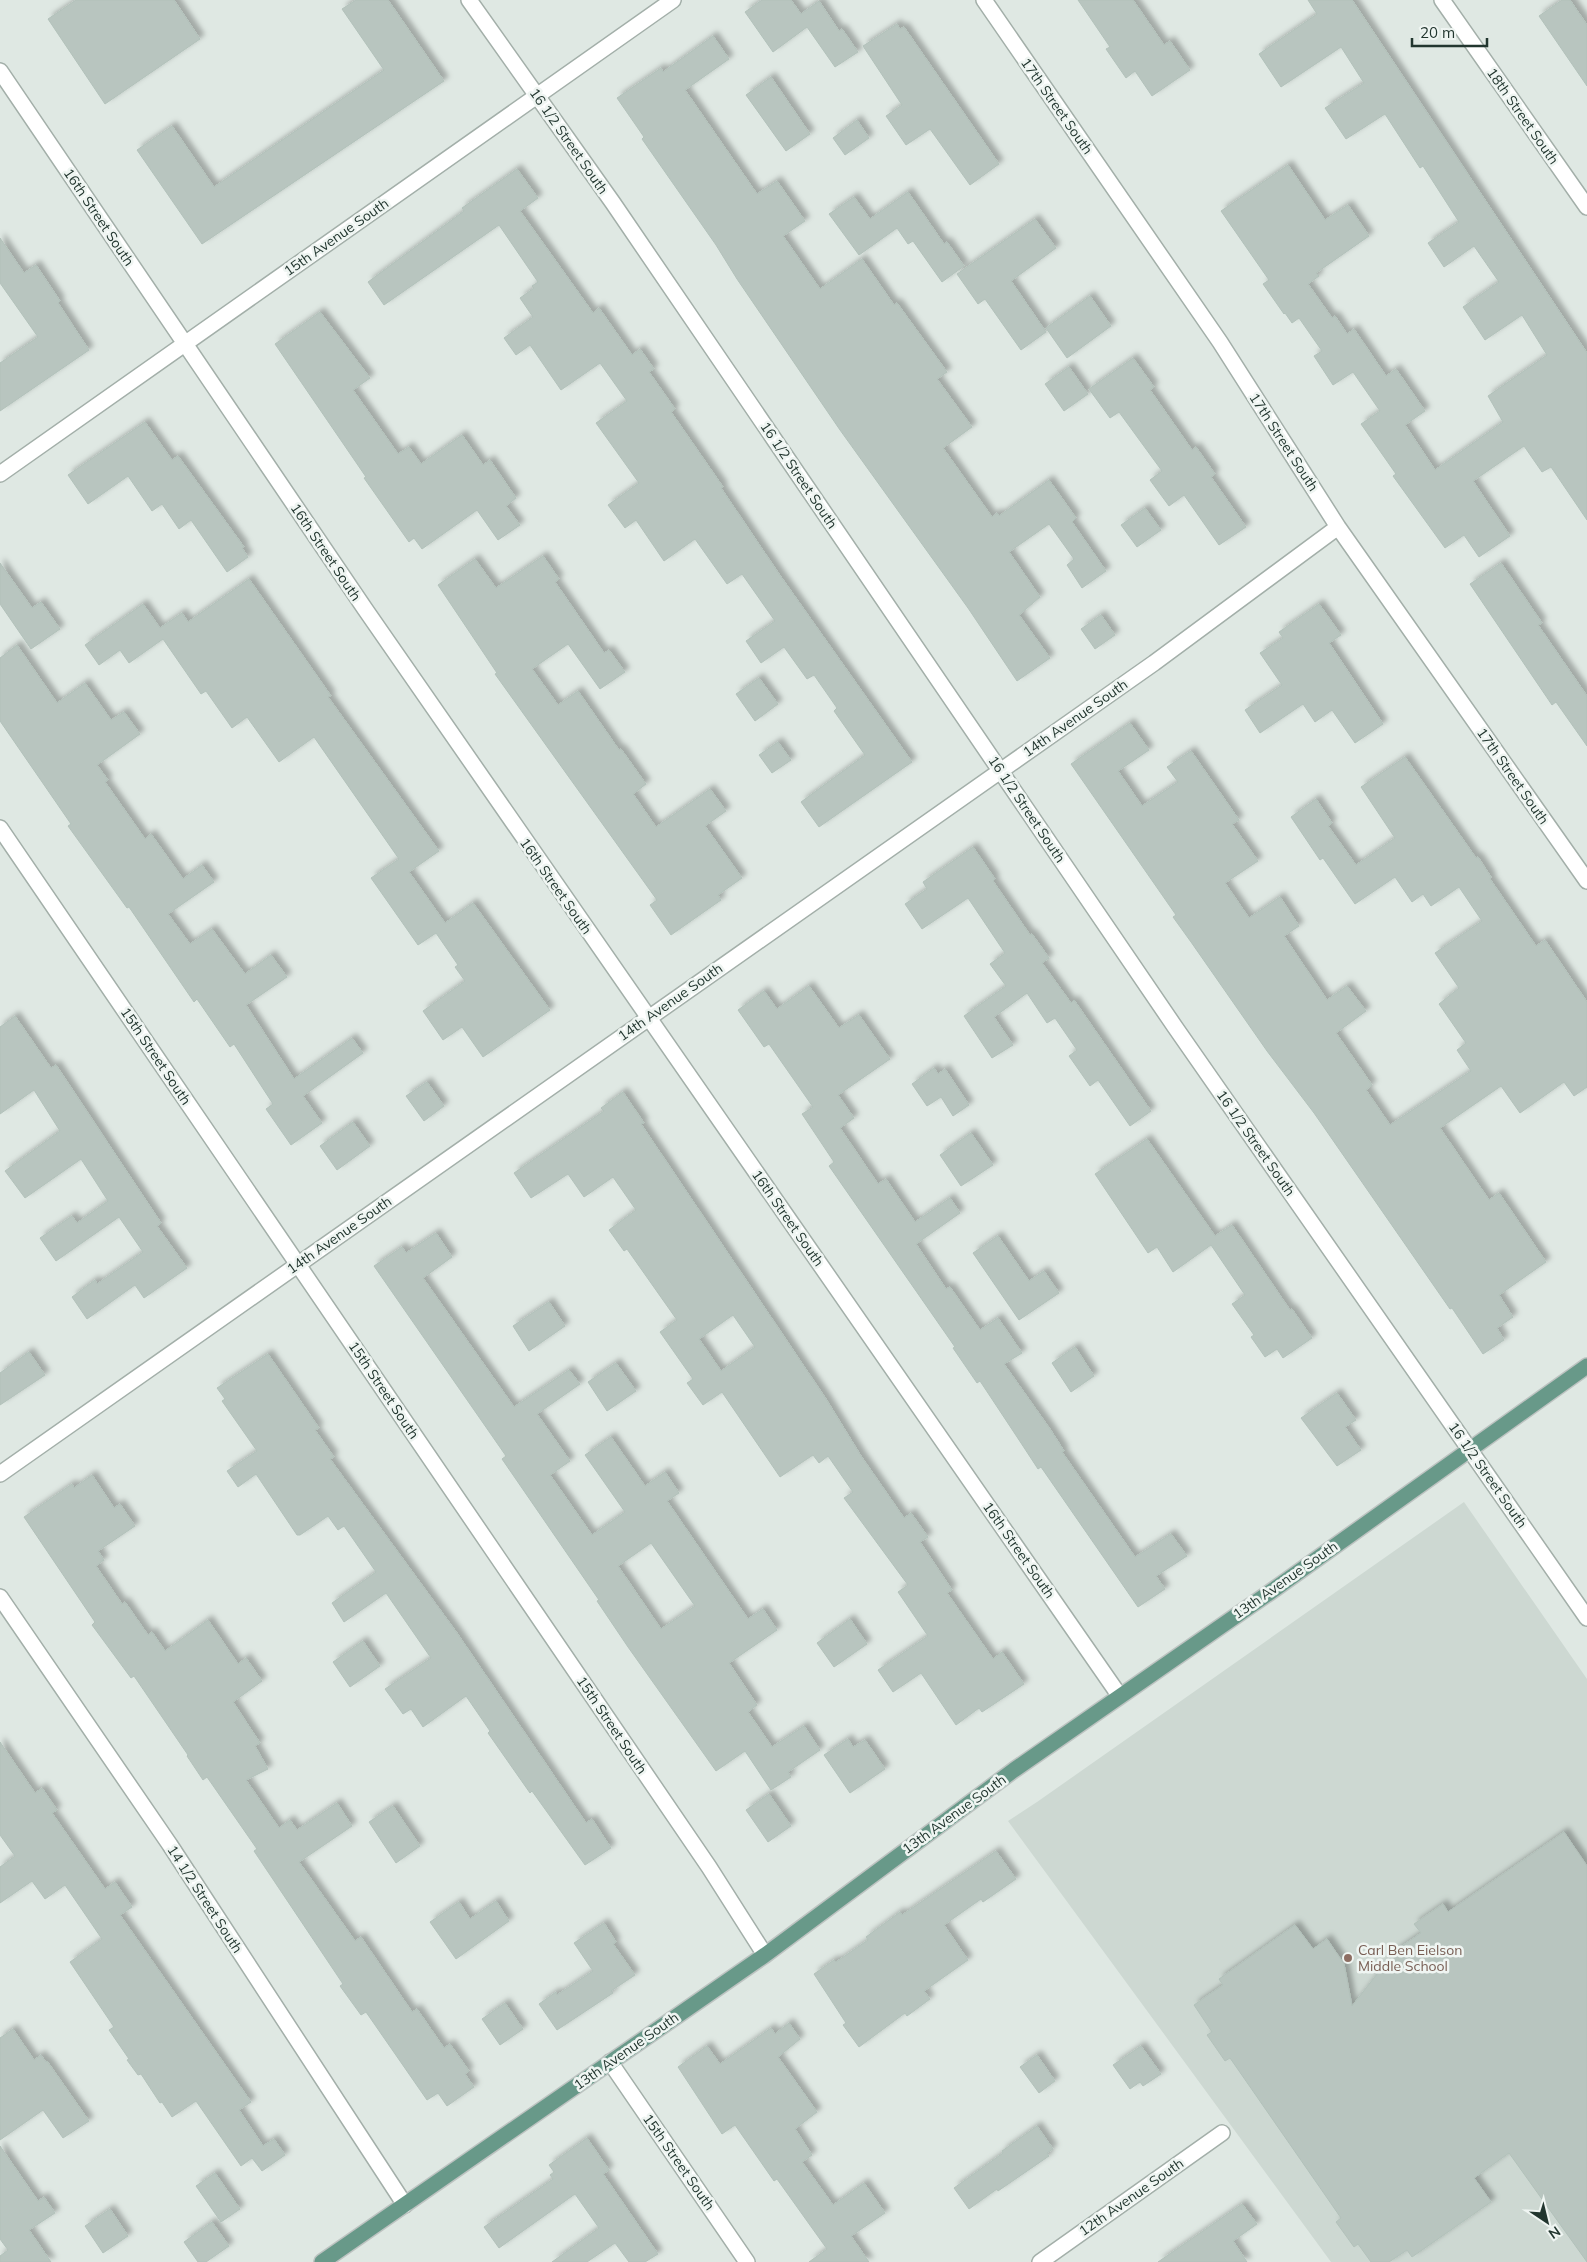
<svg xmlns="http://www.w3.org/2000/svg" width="1587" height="2262" font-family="Mulish,sans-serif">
	<defs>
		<filter id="shadow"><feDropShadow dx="4.5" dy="-4.5" stdDeviation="2.5" flood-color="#0004"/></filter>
	</defs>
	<rect width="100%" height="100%" fill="#dfe8e3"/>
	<path fill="#cdd8d2" d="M 1464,1502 L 1587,1679 L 1587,2262 L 1331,2262 L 1008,1821 L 1037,1802 Z"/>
	<path fill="#b8c5bf" stroke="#b2c1ba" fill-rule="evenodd" filter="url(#shadow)" d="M 76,0 L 174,0 L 200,39 L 105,104 L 48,19 Z
		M 356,0 L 388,0 L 444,81 L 202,244 L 137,150 L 172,126 L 214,187 L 384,70 L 342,9 Z
		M 762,0 L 791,0 L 801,14 L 819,1 L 839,31 L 842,29 L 858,52 L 835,67 L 807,27 L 773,52 L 745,12 Z
		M 1078,0 L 1133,0 L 1164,45 L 1170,41 L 1190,70 L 1152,96 L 1135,71 L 1126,78 L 1106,49 L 1110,47 Z
		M 1308,0 L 1352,0 L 1587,353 L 1587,520 L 1551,467 L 1542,472 L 1524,446 L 1473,481 L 1510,536 L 1479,557 L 1464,535 L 1445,548 L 1393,476 L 1396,474 L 1361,424 L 1380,411 L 1353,372 L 1333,385 L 1314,356 L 1322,351 L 1299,318 L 1292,323 L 1285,313 L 1284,314 L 1263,284 L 1269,280 L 1221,211 L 1288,165 L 1325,220 L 1348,205 L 1369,236 L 1316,273 L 1319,276 L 1308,284 L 1332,318 L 1335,316 L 1347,334 L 1354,329 L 1386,376 L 1396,369 L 1425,411 L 1405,425 L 1435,470 L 1503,422 L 1488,396 L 1547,355 L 1522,315 L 1485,340 L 1463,307 L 1499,282 L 1474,246 L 1444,267 L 1428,243 L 1459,222 L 1423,166 L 1420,168 L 1385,114 L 1346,139 L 1325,108 L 1364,83 L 1341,47 L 1281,87 L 1259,54 L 1317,14 Z
		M 1562,0 L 1570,0 L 1587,25 L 1587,86 L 1539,16 Z
		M 897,24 L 900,29 L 904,27 L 999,164 L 970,185 L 930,129 L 906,145 L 886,116 L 902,105 L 863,46 Z
		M 713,36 L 729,59 L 685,90 L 757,194 L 777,181 L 805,221 L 783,236 L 820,289 L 862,259 L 894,305 L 897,303 L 947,372 L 937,379 L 972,427 L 943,448 L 992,517 L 997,513 L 999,516 L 1049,480 L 1076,518 L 1072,522 L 1106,571 L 1082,588 L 1067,565 L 1074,559 L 1049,524 L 1009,552 L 1040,597 L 1019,615 L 1050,658 L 1017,681 L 968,608 L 840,430 L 737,279 L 716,245 L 642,139 L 644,137 L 617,98 L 661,68 L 663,72 Z
		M 771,77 L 810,134 L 786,151 L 746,95 Z
		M 857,120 L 869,138 L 845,155 L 833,138 Z
		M 517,169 L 538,198 L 520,211 L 593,313 L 599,308 L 632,355 L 640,349 L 654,369 L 649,372 L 675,409 L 671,412 L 723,487 L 721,488 L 779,574 L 912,762 L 819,827 L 801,802 L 865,755 L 834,711 L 837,708 L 814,675 L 807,679 L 784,647 L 761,663 L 746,641 L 775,621 L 742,574 L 727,584 L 695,539 L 664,561 L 636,520 L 625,528 L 608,505 L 639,483 L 596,423 L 627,401 L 600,363 L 561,390 L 530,345 L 516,355 L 504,338 L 533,317 L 520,298 L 534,288 L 532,286 L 538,282 L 499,225 L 384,305 L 368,282 L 464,211 L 462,208 Z
		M 908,192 L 944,244 L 947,242 L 964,266 L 942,282 L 913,241 L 908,244 L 897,228 L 859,255 L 829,214 L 854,197 L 870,219 Z
		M 1035,219 L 1056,248 L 1011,281 L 1046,332 L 1021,350 L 985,299 L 978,304 L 957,274 Z
		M 0,238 L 24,273 L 36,265 L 60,301 L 58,303 L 89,350 L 0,411 L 0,363 L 38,337 L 0,283 Z
		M 1090,296 L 1111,326 L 1067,358 L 1046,328 Z
		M 320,312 L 370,378 L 353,390 L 398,454 L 409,447 L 421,464 L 462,435 L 483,465 L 490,460 L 516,498 L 506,506 L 520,525 L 498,540 L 477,510 L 422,549 L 414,538 L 409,542 L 364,478 L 366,477 L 275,344 Z
		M 1133,358 L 1154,387 L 1150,390 L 1192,450 L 1196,447 L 1215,474 L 1211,477 L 1246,527 L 1219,545 L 1184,495 L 1169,506 L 1150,480 L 1162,471 L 1119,412 L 1110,418 L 1089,389 Z
		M 1069,367 L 1088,394 L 1064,411 L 1045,384 Z
		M 145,422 L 172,460 L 178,456 L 244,547 L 242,548 L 248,557 L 227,572 L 191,520 L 179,529 L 162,504 L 152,511 L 128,476 L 88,504 L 68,475 Z
		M 1145,508 L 1161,530 L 1137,547 L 1121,525 Z
		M 543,556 L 559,579 L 555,582 L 604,653 L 609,650 L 625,672 L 600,689 L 568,644 L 532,669 L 558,705 L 578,691 L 619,750 L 621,749 L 646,784 L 633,794 L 656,827 L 710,789 L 726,811 L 705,826 L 742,878 L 718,895 L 721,900 L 671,935 L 650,905 L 657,900 L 495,674 L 497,673 L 438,585 L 475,559 L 496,588 Z
		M 0,563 L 32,608 L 41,602 L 60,629 L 31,649 L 0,604 Z
		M 1501,563 L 1542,623 L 1538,625 L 1587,696 L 1587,746 L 1556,702 L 1552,705 L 1470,584 Z
		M 249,579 L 331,696 L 328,697 L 439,851 L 409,872 L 445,923 L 473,903 L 550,1010 L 483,1057 L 462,1027 L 443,1040 L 423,1011 L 465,981 L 455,967 L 458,965 L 436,933 L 418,945 L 371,878 L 399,859 L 314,737 L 279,762 L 247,717 L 232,728 L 206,691 L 201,694 L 163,639 L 129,663 L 120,650 L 99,665 L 85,645 L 143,604 L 160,628 L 182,613 L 188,622 Z
		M 1319,604 L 1341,635 L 1329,643 L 1383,724 L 1355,743 L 1332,710 L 1315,722 L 1303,704 L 1260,733 L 1245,710 L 1282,685 L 1260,653 L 1283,638 L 1279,632 Z
		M 1101,615 L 1115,635 L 1095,649 L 1081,629 Z
		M 17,645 L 57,703 L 85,683 L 111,720 L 124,712 L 140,734 L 97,765 L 108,780 L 105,782 L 145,839 L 151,834 L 183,879 L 202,865 L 214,882 L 168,914 L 190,944 L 212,929 L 245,974 L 271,955 L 287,977 L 246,1005 L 294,1079 L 352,1038 L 363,1053 L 303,1096 L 322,1123 L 291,1145 L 266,1109 L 273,1104 L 234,1044 L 230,1047 L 197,999 L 194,1002 L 129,907 L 127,908 L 68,826 L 71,824 L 0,721 L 0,658 Z
		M 759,678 L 778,704 L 755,721 L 736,694 Z
		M 1130,723 L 1149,750 L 1118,771 L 1142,806 L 1178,782 L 1167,767 L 1191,751 L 1239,820 L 1232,824 L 1258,861 L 1225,883 L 1249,918 L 1280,897 L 1299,926 L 1284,936 L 1327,1000 L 1347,986 L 1366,1011 L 1336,1033 L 1372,1085 L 1366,1090 L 1390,1125 L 1471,1071 L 1457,1050 L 1466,1043 L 1439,1004 L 1459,988 L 1435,953 L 1482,921 L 1459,887 L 1431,906 L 1423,894 L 1412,902 L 1395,877 L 1355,904 L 1323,858 L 1320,860 L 1291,817 L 1316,799 L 1332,823 L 1328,826 L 1356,865 L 1395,838 L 1361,787 L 1405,757 L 1476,858 L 1478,857 L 1491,877 L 1490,879 L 1536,946 L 1545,940 L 1587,1002 L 1587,1087 L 1574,1096 L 1564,1082 L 1520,1113 L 1501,1086 L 1440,1128 L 1489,1200 L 1499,1193 L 1546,1262 L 1499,1295 L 1513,1317 L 1497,1328 L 1504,1340 L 1483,1354 L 1452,1308 L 1450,1309 L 1314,1113 L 1267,1051 L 1191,942 L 1173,917 L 1176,915 L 1071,764 Z
		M 778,742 L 791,760 L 772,773 L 759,755 Z
		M 973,847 L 995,879 L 993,881 L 1030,935 L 1032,934 L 1049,958 L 1042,963 L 1071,1003 L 1074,1000 L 1151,1111 L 1130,1126 L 1098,1080 L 1090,1086 L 1069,1056 L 1077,1050 L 1055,1018 L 1047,1023 L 1027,993 L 994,1017 L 1013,1045 L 992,1058 L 964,1016 L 1006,986 L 990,964 L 1005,953 L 968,898 L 922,929 L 905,904 L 927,889 L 923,882 Z
		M 809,986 L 839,1028 L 859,1015 L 890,1059 L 838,1095 L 854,1118 L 840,1128 L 878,1184 L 886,1179 L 915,1222 L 950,1198 L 960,1213 L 916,1244 L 946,1289 L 950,1287 L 980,1330 L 998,1318 L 1022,1353 L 1004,1364 L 1050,1429 L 1064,1451 L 1062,1452 L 1135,1557 L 1171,1534 L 1187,1556 L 1156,1576 L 1165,1589 L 1138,1607 L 1041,1467 L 1038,1469 L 1021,1443 L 980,1381 L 977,1383 L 953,1348 L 955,1347 L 829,1166 L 834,1162 L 802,1114 L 813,1107 L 769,1044 L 764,1047 L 738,1010 L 764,991 L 777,1009 Z
		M 15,1016 L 51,1068 L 56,1065 L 161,1223 L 157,1226 L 187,1268 L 144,1298 L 135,1285 L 87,1319 L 72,1297 L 95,1280 L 97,1284 L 143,1252 L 119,1217 L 56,1261 L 40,1238 L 72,1216 L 77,1223 L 108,1201 L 81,1159 L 25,1198 L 5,1171 L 60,1131 L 34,1090 L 0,1114 L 0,1027 Z
		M 934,1068 L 938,1074 L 945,1069 L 969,1105 L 953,1116 L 941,1097 L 927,1106 L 912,1084 Z
		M 427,1082 L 444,1106 L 424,1121 L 406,1096 Z
		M 623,1092 L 644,1123 L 641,1124 L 826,1399 L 861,1456 L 904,1518 L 911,1513 L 928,1537 L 920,1542 L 952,1590 L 947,1593 L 993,1659 L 1002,1652 L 1024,1684 L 982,1712 L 979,1708 L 956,1725 L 921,1673 L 893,1692 L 878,1670 L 928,1636 L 898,1592 L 908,1585 L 844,1498 L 853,1492 L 828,1456 L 819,1463 L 813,1455 L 780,1477 L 722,1392 L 703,1405 L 687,1383 L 693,1379 L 660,1332 L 677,1320 L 627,1249 L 624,1251 L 609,1230 L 636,1210 L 613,1177 L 584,1197 L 568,1174 L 531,1198 L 514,1173 L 604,1111 L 601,1108 ZM 733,1315 L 755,1347 L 721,1371 L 699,1339 Z
		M 353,1122 L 370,1146 L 337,1170 L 320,1146 Z
		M 971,1133 L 993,1165 L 961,1186 L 940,1155 Z
		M 1147,1139 L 1215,1236 L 1232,1225 L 1290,1310 L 1292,1309 L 1312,1338 L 1283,1358 L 1277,1349 L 1265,1357 L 1251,1337 L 1254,1335 L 1232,1304 L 1245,1295 L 1211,1245 L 1173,1272 L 1157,1247 L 1148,1253 L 1095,1174 Z
		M 436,1233 L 452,1257 L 423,1278 L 514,1407 L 569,1370 L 580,1384 L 537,1414 L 570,1461 L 550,1475 L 592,1535 L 625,1512 L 585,1455 L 611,1437 L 645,1486 L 665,1472 L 679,1493 L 667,1501 L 748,1619 L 763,1609 L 777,1630 L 729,1663 L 757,1705 L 748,1712 L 772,1747 L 804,1726 L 820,1750 L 788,1772 L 791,1777 L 771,1790 L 745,1751 L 716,1771 L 628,1647 L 597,1601 L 599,1600 L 502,1459 L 506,1456 L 374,1266 L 402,1247 L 406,1253 ZM 651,1543 L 695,1606 L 661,1629 L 618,1566 Z
		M 998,1236 L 1029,1281 L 1044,1271 L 1059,1293 L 1019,1320 L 973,1253 Z
		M 549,1302 L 565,1326 L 529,1351 L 513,1326 Z
		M 1075,1347 L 1094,1376 L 1071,1392 L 1052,1363 Z
		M 29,1352 L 45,1375 L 0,1405 L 0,1373 Z
		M 268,1354 L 319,1428 L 315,1430 L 334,1457 L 330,1459 L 457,1633 L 586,1823 L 592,1819 L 611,1848 L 585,1865 L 532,1791 L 530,1793 L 488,1733 L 490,1731 L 466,1696 L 423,1727 L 411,1709 L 403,1714 L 385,1689 L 431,1658 L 386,1593 L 344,1622 L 332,1603 L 376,1572 L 344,1526 L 338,1530 L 328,1516 L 300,1535 L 297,1535 L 256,1474 L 238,1487 L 227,1471 L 257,1451 L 222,1401 L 225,1399 L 217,1388 Z
		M 616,1363 L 636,1391 L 607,1411 L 588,1382 Z
		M 1337,1393 L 1356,1420 L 1345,1427 L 1361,1450 L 1337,1466 L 1301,1418 Z
		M 92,1475 L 114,1508 L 120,1504 L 135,1526 L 98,1551 L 104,1560 L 96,1566 L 122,1604 L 125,1602 L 148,1635 L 152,1632 L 165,1651 L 208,1620 L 238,1664 L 246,1658 L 262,1681 L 233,1702 L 260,1743 L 255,1746 L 268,1769 L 246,1780 L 279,1828 L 290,1820 L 297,1830 L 337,1803 L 352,1826 L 299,1862 L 355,1941 L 361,1937 L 412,2012 L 417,2009 L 444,2048 L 450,2044 L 469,2071 L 465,2074 L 474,2087 L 447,2106 L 438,2093 L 427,2100 L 366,2012 L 361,2015 L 340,1986 L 343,1984 L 254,1851 L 257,1849 L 207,1777 L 203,1780 L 187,1756 L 188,1755 L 134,1676 L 131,1678 L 106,1644 L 92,1625 L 95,1622 L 24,1517 L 72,1484 L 74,1488 Z
		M 850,1619 L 867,1644 L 834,1667 L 817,1643 Z
		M 363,1641 L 380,1666 L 350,1687 L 333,1662 Z
		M 848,1739 L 853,1747 L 865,1740 L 885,1769 L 850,1793 L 824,1755 Z
		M 0,1742 L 35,1793 L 42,1788 L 57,1810 L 52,1813 L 105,1889 L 115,1882 L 132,1907 L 120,1915 L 251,2102 L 239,2110 L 263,2146 L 274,2139 L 285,2155 L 262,2171 L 252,2158 L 241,2166 L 196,2101 L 172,2117 L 162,2102 L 160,2103 L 141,2074 L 138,2075 L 127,2060 L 129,2059 L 109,2030 L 114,2027 L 70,1962 L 102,1939 L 65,1885 L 45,1899 L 32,1881 L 0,1903 L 0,1867 L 15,1856 L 0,1835 Z
		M 769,1794 L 791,1826 L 768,1842 L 746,1810 Z
		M 393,1806 L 420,1846 L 396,1863 L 369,1822 Z
		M 1564,1832 L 1587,1866 L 1587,2262 L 1509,2153 L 1474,2178 L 1491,2202 L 1412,2257 L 1407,2250 L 1389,2262 L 1371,2262 L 1358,2244 L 1354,2247 L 1336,2222 L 1341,2218 L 1230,2058 L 1225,2061 L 1207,2035 L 1212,2032 L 1194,2005 L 1223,1985 L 1219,1979 L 1295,1925 L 1313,1949 L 1327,1939 L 1344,1964 L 1352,2006 L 1395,1951 L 1421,1933 L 1414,1924 L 1443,1904 L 1448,1912 Z
		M 996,1851 L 1016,1879 L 983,1902 L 981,1899 L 944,1925 L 968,1960 L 924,1991 L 930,1999 L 907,2016 L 905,2013 L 859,2047 L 843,2025 L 846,2023 L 814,1974 L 834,1960 L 836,1962 L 868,1940 L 866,1937 L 900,1912 L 902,1915 Z
		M 496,1901 L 509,1921 L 456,1959 L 430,1922 L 459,1902 L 470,1919 Z
		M 604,1923 L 616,1942 L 613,1944 L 635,1975 L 611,1991 L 613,1993 L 557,2030 L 539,2004 L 556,1992 L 557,1995 L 593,1971 L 574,1943 Z
		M 505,2003 L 523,2029 L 500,2045 L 482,2019 Z
		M 789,2023 L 800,2039 L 778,2057 L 817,2112 L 795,2129 L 812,2155 L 802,2162 L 833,2205 L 864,2183 L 885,2213 L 851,2236 L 869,2262 L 809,2262 L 827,2249 L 777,2179 L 774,2181 L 735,2125 L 722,2134 L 678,2067 L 707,2046 L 720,2064 L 771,2028 L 775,2034 Z
		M 13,2029 L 34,2060 L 41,2055 L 46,2062 L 47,2061 L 89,2121 L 63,2138 L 43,2110 L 0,2140 L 0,2038 Z
		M 1141,2046 L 1161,2074 L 1143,2086 L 1140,2082 L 1130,2089 L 1113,2065 Z
		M 1037,2055 L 1055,2081 L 1039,2093 L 1020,2067 Z
		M 1037,2126 L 1053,2149 L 1047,2153 L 1049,2156 L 998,2191 L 997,2189 L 969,2209 L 954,2188 L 1003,2153 L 1002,2151 Z
		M 587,2138 L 609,2170 L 603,2174 L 658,2254 L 645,2262 L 629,2262 L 615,2243 L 587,2262 L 552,2262 L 599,2228 L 575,2194 L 499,2248 L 484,2227 L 553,2179 L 550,2175 L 554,2172 L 549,2165 Z
		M 0,2146 L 38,2201 L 44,2197 L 55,2213 L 29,2230 L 51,2262 L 0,2262 L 0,2256 L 8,2250 L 0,2239 Z
		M 215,2173 L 240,2209 L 221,2222 L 196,2186 Z
		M 1242,2204 L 1257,2224 L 1233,2241 L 1247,2262 L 1158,2262 Z
		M 110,2209 L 128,2236 L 103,2253 L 85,2226 Z
		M 212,2222 L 229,2246 L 206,2262 L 198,2262 L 184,2242 Z"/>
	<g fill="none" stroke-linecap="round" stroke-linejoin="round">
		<defs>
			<path id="minor" d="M 469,0 L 613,203 L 1175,1027 L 1587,1618
				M 984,0 L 1220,342 L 1338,527 L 1587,881
				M 1442,0 L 1587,207
				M 0,71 L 365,609 L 1119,1695
				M 0,474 L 673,0
				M 0,828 L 709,1867 L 765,1955
				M 0,1474 L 1154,663 L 1338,527
				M 0,1597 L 170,1845 L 405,2205
				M 610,2062 L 747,2262
				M 1040,2262 L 1222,2133"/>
			<path id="major" d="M 322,2262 L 765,1955 L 1014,1770 L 1269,1593 L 1587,1366"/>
		</defs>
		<use href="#minor" stroke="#a3afa9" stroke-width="18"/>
		<use href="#major" stroke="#bdc3c1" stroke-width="18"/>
		<use href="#minor" stroke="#fff" stroke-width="15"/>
		<use href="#major" stroke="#689989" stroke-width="15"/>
	</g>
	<circle fill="#8d6e63" stroke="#eff5f2" stroke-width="2" cx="1348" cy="1958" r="5"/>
	<g text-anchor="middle" stroke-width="5" stroke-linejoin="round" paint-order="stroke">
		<g font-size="14" fill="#22362f" stroke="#eff5f2">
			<text transform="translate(1057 106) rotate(55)" y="5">17th Street South</text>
			<text transform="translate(1523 116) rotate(55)" y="5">18th Street South</text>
			<text transform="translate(569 141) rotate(55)" y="5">16 1/2 Street South</text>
			<text transform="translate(99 217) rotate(56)" y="5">16th Street South</text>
			<text transform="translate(336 237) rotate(-35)" y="5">15th Avenue South</text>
			<text transform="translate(1284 442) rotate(57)" y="5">17th Street South</text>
			<text transform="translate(799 475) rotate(56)" y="5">16 1/2 Street South</text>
			<text transform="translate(326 552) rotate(56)" y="5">16th Street South</text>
			<text transform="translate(1075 718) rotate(-35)" y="5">14th Avenue South</text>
			<text transform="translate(1513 776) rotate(55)" y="5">17th Street South</text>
			<text transform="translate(1027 809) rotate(56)" y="5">16 1/2 Street South</text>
			<text transform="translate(556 886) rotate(55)" y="5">16th Street South</text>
			<text transform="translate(670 1002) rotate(-35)" y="5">14th Avenue South</text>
			<text transform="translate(156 1056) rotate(56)" y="5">15th Street South</text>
			<text transform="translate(1256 1143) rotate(55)" y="5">16 1/2 Street South</text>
			<text transform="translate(788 1218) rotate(55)" y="5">16th Street South</text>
			<text transform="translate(339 1235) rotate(-35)" y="5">14th Avenue South</text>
			<text transform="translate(384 1390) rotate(56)" y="5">15th Street South</text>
			<text transform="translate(1488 1475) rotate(55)" y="5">16 1/2 Street South</text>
			<text transform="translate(1019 1550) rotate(55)" y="5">16th Street South</text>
			<text transform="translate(1285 1580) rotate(-35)" y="5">13th Avenue South</text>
			<text transform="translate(612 1725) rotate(56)" y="5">15th Street South</text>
			<text transform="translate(954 1814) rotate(-36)" y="5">13th Avenue South</text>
			<text transform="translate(205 1899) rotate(57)" y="5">14 1/2 Street South</text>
			<text transform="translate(626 2051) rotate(-35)" y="5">13th Avenue South</text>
			<text transform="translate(679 2162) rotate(55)" y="5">15th Street South</text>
			<text transform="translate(1131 2197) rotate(-35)" y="5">12th Avenue South</text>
		</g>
		<g font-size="14" fill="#785e54" stroke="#eff5f2" text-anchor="start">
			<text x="1358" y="1955">Carl Ben Eielson<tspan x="1358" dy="16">Middle School</tspan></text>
		</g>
	</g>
	<g transform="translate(1547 2222) rotate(145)" stroke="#eff5f2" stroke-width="4" paint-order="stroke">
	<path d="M0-4L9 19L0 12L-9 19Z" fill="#22362f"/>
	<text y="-8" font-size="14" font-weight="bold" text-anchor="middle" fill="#22362f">N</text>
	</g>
	<path d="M1412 38v8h75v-8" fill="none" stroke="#22362f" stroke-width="2.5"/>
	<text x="1420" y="38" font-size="15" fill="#22362f" stroke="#eff5f2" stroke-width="4" paint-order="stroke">20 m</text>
</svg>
